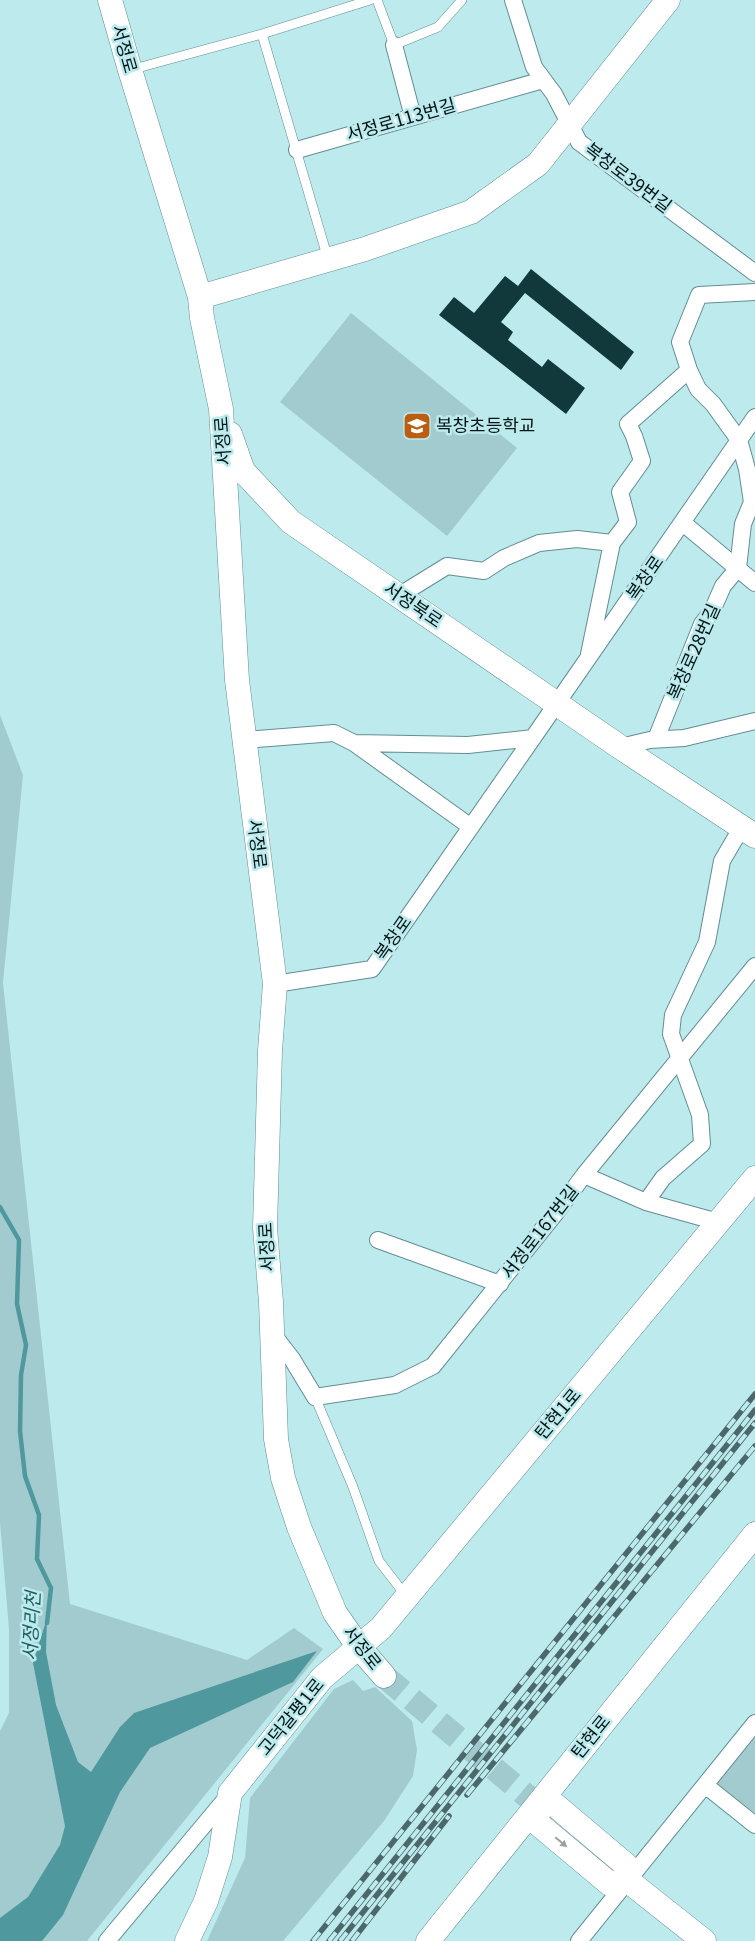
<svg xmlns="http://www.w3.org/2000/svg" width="755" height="1941" font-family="Georgia,'Noto Sans KR',serif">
	<rect width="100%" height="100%" fill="#bceaed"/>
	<path fill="#a1cbcf" d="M 351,313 L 517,448 L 447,536 L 280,402 Z
		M 0,715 L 23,775 L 3,983 L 70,1604 L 247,1660 L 294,1628 L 323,1649 L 87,1941 L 0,1941 L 0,1731 L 9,1713 L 9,1629 L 0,1522 Z
		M 353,1680 L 363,1691 L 375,1687 L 412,1721 L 417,1750 L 413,1776 L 384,1821 L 283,1941 L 207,1941 L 245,1858 L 250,1798 L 334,1689 Z
		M 755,1734 L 755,1813 L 715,1783 Z"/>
	<path fill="#4f999e" d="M 47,1618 L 46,1652 L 56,1705 L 78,1762 L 91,1772 L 120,1727 L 134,1713 L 317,1651 L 293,1682 L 150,1748 L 120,1792 L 63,1915 L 42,1941 L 0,1941 L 0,1918 L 28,1897 L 60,1845 L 65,1826 L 33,1663 Z"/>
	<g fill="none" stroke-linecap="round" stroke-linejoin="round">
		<path stroke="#4f999e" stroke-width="4.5" d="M 0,1207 L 19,1240 L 17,1304 L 26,1345 L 21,1375 L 20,1431 L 25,1476 L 39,1515 L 37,1559 L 51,1588 L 47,1623"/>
	</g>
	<path fill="#11393c" d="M 531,269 L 634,352 L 621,370 L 525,293 L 501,322 L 513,332 L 508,340 L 542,367 L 548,359 L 585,388 L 566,414 L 439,315 L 454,297 L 474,313 L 505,276 L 518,286 Z"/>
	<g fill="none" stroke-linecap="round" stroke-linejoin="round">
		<path stroke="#a0cacd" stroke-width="24" stroke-dasharray="24 12" stroke-linecap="butt" d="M 384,1676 L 553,1818"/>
		<defs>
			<path id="lane" d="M 377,0 L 394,45 L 438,27 L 462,0
				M 262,34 L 328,259
				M 130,70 L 262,34 L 370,0
				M 315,1397 L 353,1487 L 379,1561 L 406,1596"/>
			<path id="street" d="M 513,0 L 534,67 L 554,94 L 579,142 L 755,273
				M 394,45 L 413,117
				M 297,150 L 543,80
				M 689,370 L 680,342 L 699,295 L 755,292
				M 683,523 L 755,583
				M 400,595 L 447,566 L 484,571 L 504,558 L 539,543 L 577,539 L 612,543 L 628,522 L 620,492 L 642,461 L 634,436 L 628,424 L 689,370 L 698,389 L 713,404 L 739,440 L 747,469 L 752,502
				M 589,654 L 612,543
				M 656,739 L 702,624 L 712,611 L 723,586 L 738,568 L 743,524 L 752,502 L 755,500
				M 245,740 L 334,733 L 354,743 L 471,827
				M 354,743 L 468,745 L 533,738
				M 620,747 L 650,740 L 684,738 L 755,721
				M 275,984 L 372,969 C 500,785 628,602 755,417
				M 584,1175 L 755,966
				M 646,1202 L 718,1222
				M 378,1240 L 500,1284
				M 272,1333 L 292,1359 L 315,1397 L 395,1385 L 433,1366 L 558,1210 L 584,1175 L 646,1202 L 663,1178 L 702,1144 L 700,1115 L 671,1034 L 673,1015 L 707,942 L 722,861 L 736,837
				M 705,1785 L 755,1825
				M 107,1941 L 229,1795
				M 579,1941 L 755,1723"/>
			<path id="secondary" d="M 110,0 L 130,70 L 200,297 L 202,318 L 221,409 L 237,680 L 275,984 L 270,1051 L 265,1228 L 271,1302 L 276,1439 L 283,1478 L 299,1527 L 335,1613 L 358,1646 L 384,1676
				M 200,297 L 365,249 L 471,212 L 538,164 L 668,0
				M 230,434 L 243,471 L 291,522 L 620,747 L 755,836
				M 627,1880 L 610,1884 L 537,1823 L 538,1804 L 555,1805 L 626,1865 L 627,1880 L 704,1941
				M 187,1941 L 206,1901 L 220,1857 L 230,1793 L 322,1678 L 381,1628 L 755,1178
				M 428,1941 L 755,1534"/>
		</defs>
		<use href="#lane" stroke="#638e92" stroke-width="10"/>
		<use href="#street" stroke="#638e92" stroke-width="18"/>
		<use href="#secondary" stroke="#638e92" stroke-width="25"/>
		<use href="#lane" stroke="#fff" stroke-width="9"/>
		<use href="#street" stroke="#fff" stroke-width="16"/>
		<use href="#secondary" stroke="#fff" stroke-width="24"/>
		<defs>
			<path id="rail" d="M 467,1795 L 755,1446
				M 313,1941 L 755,1394
				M 329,1941 L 755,1410
				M 340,1941 L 755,1423
				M 352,1941 L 449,1816"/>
		</defs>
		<use href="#rail" stroke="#4c686a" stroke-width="5.5"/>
		<use href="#rail" stroke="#bceaed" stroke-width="4" stroke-dasharray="11" stroke-linecap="butt"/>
	</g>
	<defs><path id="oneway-solid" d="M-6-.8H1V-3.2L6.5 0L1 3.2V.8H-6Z" transform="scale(1.25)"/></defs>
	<use fill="#9ba1a2" href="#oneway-solid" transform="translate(561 1842) rotate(40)"/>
	<defs>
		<symbol id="school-square" viewBox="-11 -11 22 22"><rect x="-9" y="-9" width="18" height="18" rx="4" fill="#bc5e11" stroke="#bceaed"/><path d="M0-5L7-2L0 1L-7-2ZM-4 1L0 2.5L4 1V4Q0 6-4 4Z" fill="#fff"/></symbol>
	</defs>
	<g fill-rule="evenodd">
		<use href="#school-square" x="401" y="410" width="32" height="32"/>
	</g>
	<g text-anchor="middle" stroke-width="5" stroke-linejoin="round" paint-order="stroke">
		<g font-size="18" fill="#041516" stroke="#bceaed">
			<text transform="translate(124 49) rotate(74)" y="6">서정로</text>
			<text transform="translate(401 120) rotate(-16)" y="6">서정로113번길</text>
			<text transform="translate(628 178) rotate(37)" y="6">복창로39번길</text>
			<text transform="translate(223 441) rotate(-94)" y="6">서정로</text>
			<text transform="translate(645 578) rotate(-55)" y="6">복창로</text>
			<text transform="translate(413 605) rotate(34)" y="6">서정북로</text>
			<text transform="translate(694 652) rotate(-66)" y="6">복창로28번길</text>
			<text transform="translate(257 844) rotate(83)" y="6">서정로</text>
			<text transform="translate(393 938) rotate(-55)" y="6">복창로</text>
			<text transform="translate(540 1232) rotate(-52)" y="6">서정로167번길</text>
			<text transform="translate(267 1247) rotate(-93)" y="6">서정로</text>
			<text transform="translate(558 1414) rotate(-50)" y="6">탄현1로</text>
			<text transform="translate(362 1648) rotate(52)" y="6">서정로</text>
			<text transform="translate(291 1717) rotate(-51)" y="6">고덕갈평1로</text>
			<text transform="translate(591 1737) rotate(-51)" y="6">탄현로</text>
		</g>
		<g font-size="18" fill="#041516" stroke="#bceaed" text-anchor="start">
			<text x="436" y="432">복창초등학교</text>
		</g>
		<g font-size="19" font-style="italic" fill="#215f63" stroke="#bceaed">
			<text transform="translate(31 1626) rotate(-87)" y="7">서정리천</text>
		</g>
	</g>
</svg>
